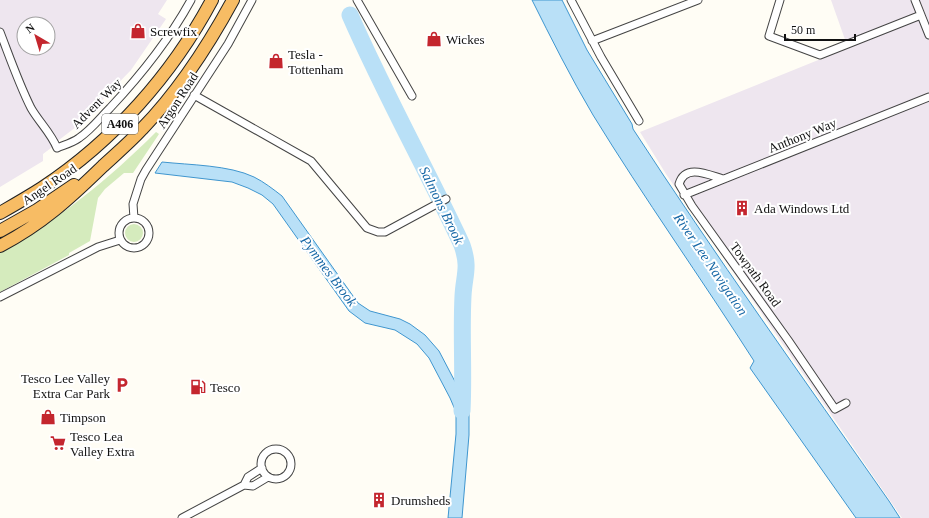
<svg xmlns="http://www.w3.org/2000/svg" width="929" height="518" font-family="Georgia,serif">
	<rect width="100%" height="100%" fill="#fffdf5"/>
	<path fill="#eee6ef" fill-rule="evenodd" d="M 0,0 L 167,0 L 158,14 L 166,19 L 131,70 L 76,127 L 55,143 L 55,145 L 43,154 L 43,161 L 0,187 ZM 24,24 L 48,24 L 48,48 L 24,48 Z
		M 831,0 L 929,0 L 929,518 L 902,518 L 666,174 L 640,132 L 848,48 Z"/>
	<path fill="#d5ebbd" d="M 156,132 L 159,134 L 133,173 L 124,173 L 105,189 L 98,198 L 90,241 L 69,253 L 69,255 L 0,292 L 0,253 C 59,219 108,180 156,132 Z
		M125 233a9 9 0 1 1 18 0a9 9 0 1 1-18 0Z"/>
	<path fill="#b9e0f7" stroke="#3f96cf" d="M 532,0 L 562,0 L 587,50 L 632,124 L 633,129 C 715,255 803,378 889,501 L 900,518 L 856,518 L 750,368 L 754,361 C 701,278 644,198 593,115 C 571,78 551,38 532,0 Z
		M 162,162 C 190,165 229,165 254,177 C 264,182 273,189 282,196 L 358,303 L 370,311 L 400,319 L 410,324 L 425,335 L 439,351 L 461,393 L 469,410 L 469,435 L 462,518 L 448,518 L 456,434 L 456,412 L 450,398 L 429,358 L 417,344 L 395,330 L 365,323 L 349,311 L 273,204 L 262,195 L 248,188 L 232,182 L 155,173 Z"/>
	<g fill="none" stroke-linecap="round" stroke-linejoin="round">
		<path stroke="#b9e0f7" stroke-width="17" d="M 350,15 C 384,93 426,168 462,245 C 470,268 464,275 463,296 C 461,334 464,373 462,411"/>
		<defs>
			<path id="minor" d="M 357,0 L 412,96
				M 571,0 L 601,57 L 639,121
				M 780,0 L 769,36 L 820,55 L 921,15
				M 915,0 L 929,35
				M 0,32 C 10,58 19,84 31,108 C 39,122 51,133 57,148 C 64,145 72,143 79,138 C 91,130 100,118 110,108 C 141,75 169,40 191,0
				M 592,41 L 698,0
				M 194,95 L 311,161 L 367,228 L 378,232 L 385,232 L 446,199
				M 723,179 C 709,175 685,163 679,184 L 692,206 L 788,340 L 835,409 L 846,403
				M 684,195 L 929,97
				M119 233a15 15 0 1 1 30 0a15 15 0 1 1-30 0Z
				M 134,218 L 133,204 L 141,179 L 146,170 L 228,44 L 252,0
				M 0,297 L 98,247 L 120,240
				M261 464a15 15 0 1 1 30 0a15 15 0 1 1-30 0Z
				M 244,485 L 248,477 L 262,468
				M 182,518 L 244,485 L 253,486 L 268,477"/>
			<path id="trunk" d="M 0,213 C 14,205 28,197 42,188 C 113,141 172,75 212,0
				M 0,231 L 37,210 L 74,185
				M 0,246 C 42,224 69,199 103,166 C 116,154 130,142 142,129 C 179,91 208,46 233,0"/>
		</defs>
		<use href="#minor" stroke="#444" stroke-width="9"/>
		<use href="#trunk" stroke="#222" stroke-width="14"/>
		<use href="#minor" stroke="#fff" stroke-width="7"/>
		<use href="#trunk" stroke="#f7bc64" stroke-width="12"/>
	</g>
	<defs>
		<symbol id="shop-bare" viewBox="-9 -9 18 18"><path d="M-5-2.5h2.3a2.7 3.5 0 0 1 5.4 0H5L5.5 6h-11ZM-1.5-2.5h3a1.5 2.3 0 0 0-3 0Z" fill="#c4262e" stroke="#fff" stroke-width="2.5" paint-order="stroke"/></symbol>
		<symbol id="building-bare" viewBox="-9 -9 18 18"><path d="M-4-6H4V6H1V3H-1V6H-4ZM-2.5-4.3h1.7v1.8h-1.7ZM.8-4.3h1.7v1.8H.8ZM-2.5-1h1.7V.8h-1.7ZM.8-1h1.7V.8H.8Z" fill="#c4262e" stroke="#fff" stroke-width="2.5" paint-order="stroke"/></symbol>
		<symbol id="parking-bare" viewBox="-9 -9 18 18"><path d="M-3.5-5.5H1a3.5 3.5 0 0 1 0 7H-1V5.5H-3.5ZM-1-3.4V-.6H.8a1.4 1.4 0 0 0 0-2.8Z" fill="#c4262e" stroke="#fff" stroke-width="2.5" paint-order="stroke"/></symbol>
		<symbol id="fuel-bare" viewBox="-9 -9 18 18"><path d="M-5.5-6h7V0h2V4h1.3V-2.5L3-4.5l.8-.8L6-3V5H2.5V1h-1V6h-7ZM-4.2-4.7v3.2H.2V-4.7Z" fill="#c4262e" stroke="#fff" stroke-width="2.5" paint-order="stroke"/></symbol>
		<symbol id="supermarket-bare" viewBox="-9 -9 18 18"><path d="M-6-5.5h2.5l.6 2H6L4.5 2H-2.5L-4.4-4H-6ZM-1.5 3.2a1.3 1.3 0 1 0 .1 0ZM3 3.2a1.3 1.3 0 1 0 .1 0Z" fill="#c4262e" stroke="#fff" stroke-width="2.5" paint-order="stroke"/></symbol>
	</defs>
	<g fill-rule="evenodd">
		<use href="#shop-bare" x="127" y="20" width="22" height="22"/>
		<use href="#shop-bare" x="423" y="28" width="22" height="22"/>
		<use href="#shop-bare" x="265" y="50" width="22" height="22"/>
		<use href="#building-bare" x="731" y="197" width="22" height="22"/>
		<use href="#parking-bare" x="111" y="374" width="22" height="22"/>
		<use href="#fuel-bare" x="187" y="376" width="22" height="22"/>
		<use href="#shop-bare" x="37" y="406" width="22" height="22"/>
		<use href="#supermarket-bare" x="47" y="432" width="22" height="22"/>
		<use href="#building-bare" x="368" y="489" width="22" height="22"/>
	</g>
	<g text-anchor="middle" stroke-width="4" stroke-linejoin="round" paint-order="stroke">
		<rect fill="#fff" stroke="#585858" stroke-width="1" x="102" y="114" width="36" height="20" rx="3"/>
		<g font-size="12" font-weight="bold" fill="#111">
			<text x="120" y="128">A406</text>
		</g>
		<g font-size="13" fill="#111" stroke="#fff" text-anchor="start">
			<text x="150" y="36">Screwfix</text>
			<text x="446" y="44">Wickes</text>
			<text x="288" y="59">Tesla -<tspan x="288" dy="15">Tottenham</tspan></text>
			<text x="754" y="213">Ada Windows Ltd</text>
			<text x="110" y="383" text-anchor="end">Tesco Lee Valley<tspan x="110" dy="15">Extra Car Park</tspan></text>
			<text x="210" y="392">Tesco</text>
			<text x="60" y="422">Timpson</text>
			<text x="70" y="441">Tesco Lea<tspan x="70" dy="15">Valley Extra</tspan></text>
			<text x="391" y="505">Drumsheds</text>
		</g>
		<g font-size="13" fill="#111" stroke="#fff">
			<text transform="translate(177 100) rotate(-57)" y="5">Argon Road</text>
			<text transform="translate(96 103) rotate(-45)" y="5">Advent Way</text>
			<text transform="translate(802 135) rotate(-22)" y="5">Anthony Way</text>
			<text transform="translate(49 184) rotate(-34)" y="5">Angel Road</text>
			<text transform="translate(756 274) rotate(54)" y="5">Towpath Road</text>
		</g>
		<g font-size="14" font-style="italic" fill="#1768a6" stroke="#fff">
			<text transform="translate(442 205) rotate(64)" y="5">Salmons Brook</text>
			<text transform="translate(711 264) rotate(56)" y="5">River Lee Navigation</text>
			<text transform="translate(329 271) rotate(53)" y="5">Pymmes Brook</text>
		</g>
	</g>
	<g transform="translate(36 36) rotate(322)"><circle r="19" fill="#ffffff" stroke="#a0a0a0"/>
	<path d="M0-3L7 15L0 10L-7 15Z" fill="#c4262e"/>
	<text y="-6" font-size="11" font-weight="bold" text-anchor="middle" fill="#111111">N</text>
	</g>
	<path d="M785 34v6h70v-6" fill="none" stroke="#111111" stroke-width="2"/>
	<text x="791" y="34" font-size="12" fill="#111111" stroke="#ffffff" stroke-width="3" paint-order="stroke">50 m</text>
</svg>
